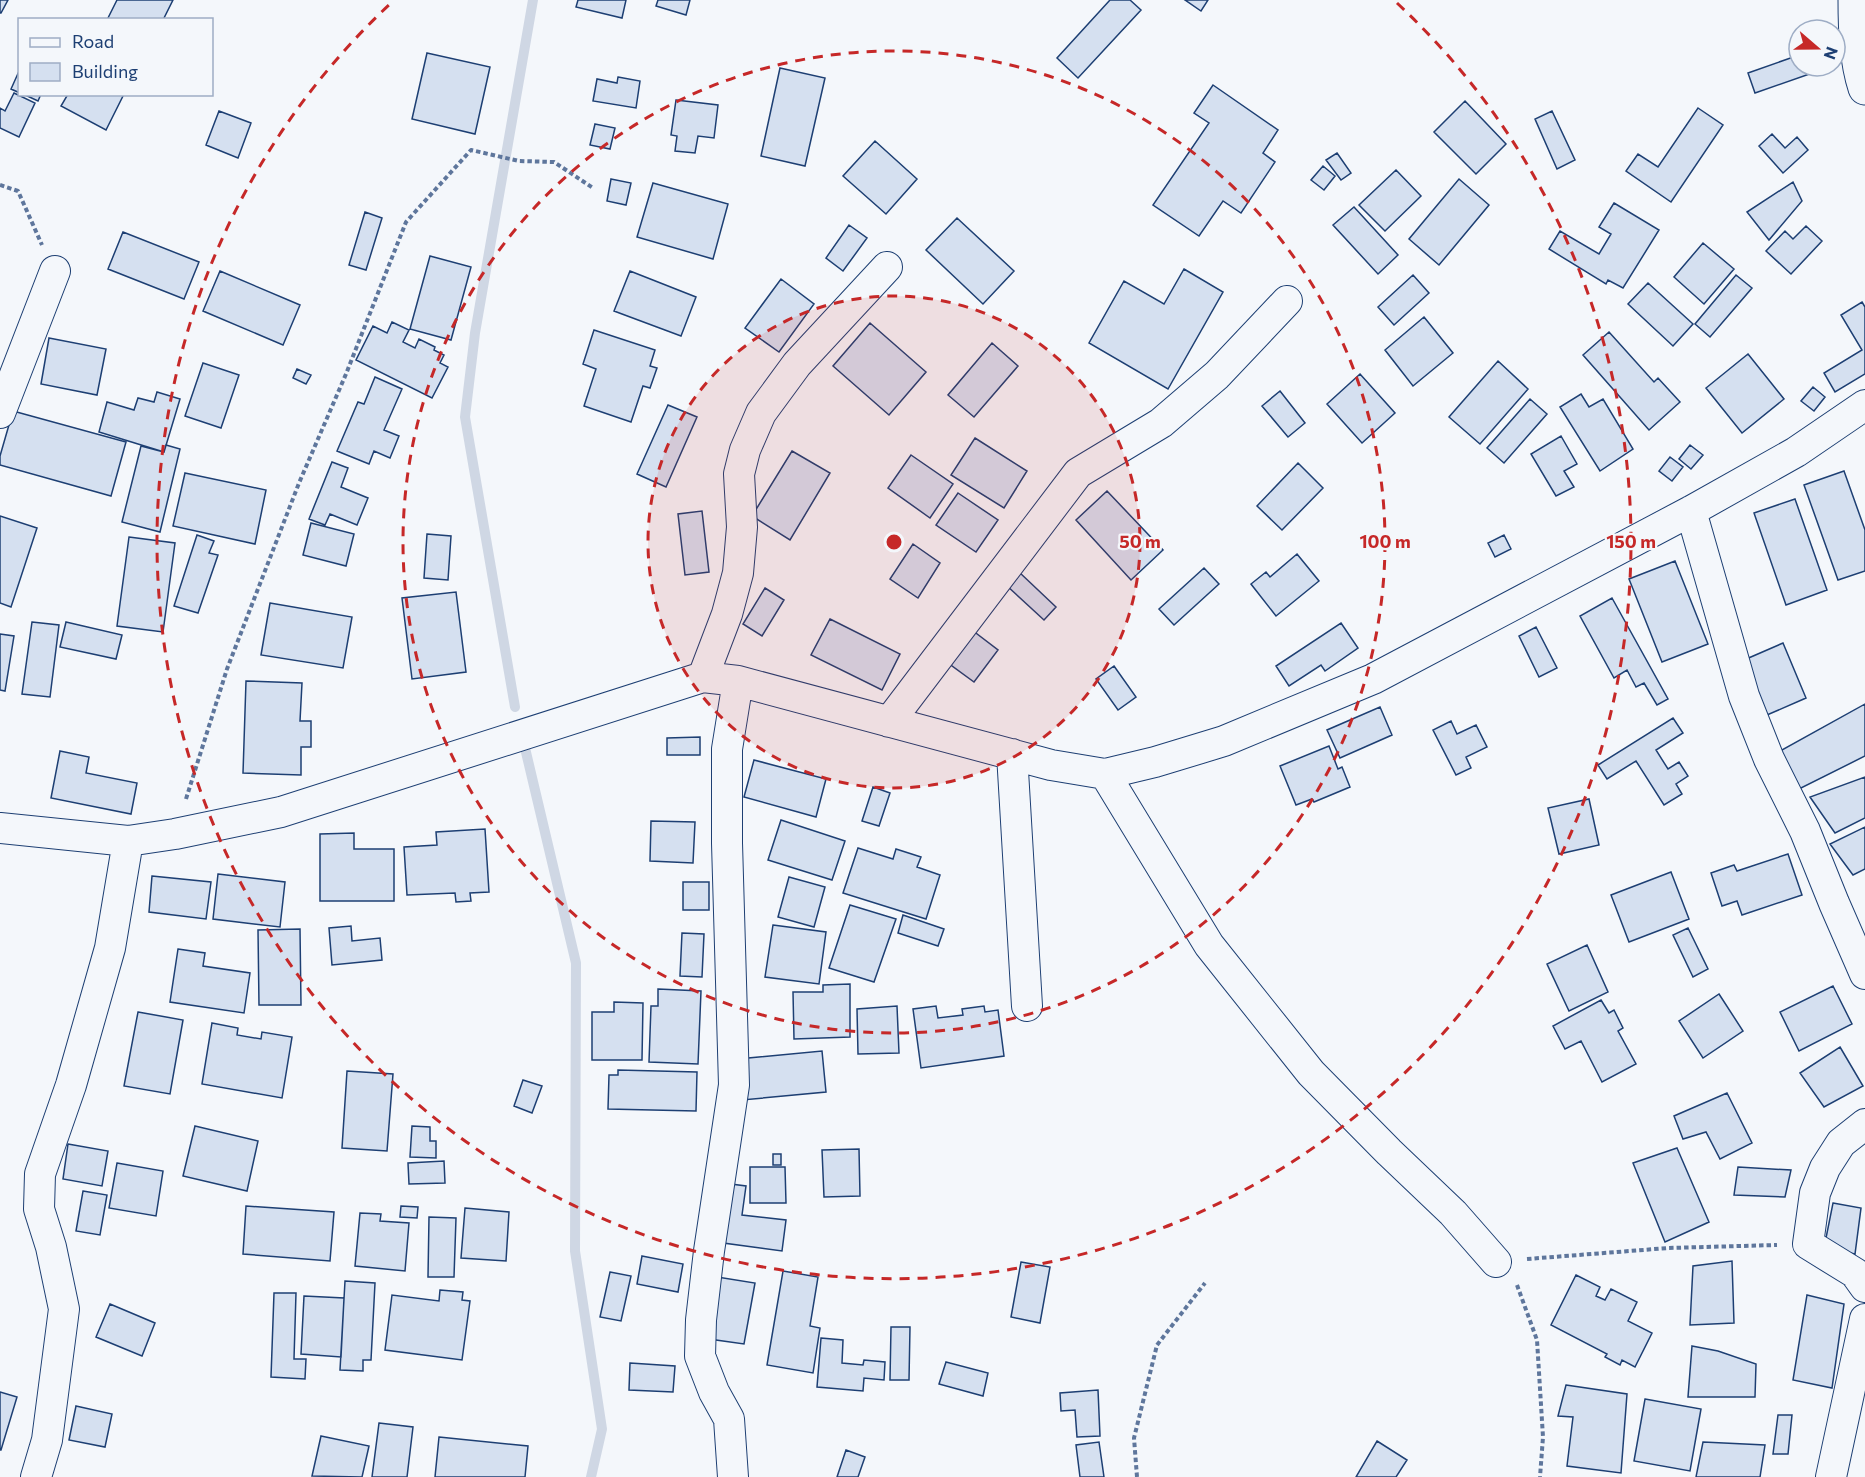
<svg xmlns="http://www.w3.org/2000/svg" width="1865" height="1477" font-family="Commissioner,sans-serif">
	<rect width="100%" height="100%" fill="#f4f7fb"/>
	<g fill="none" stroke-linecap="round" stroke-linejoin="round">
		<path stroke="#cfd7e4" stroke-width="10" d="M 515,707 L 465,417 L 475,333 L 533,0
			M 525,748 L 576,963 L 575,1251 L 602,1429 L 591,1477"/>
	</g>
	<path fill="#d5e0f0" stroke="#1d3f73" stroke-width="1.5" d="M 0,0 L 8,0 L 1,13 L 0,13 Z
		M 117,0 L 173,0 L 163,20 L 107,20 Z
		M 578,0 L 626,0 L 622,18 L 576,7 Z
		M 658,0 L 690,0 L 686,15 L 656,6 Z
		M 1110,0 L 1130,0 L 1141,10 L 1078,78 L 1057,58 Z
		M 1185,0 L 1208,0 L 1201,11 Z
		M 427,53 L 490,67 L 475,134 L 412,119 Z
		M 1799,55 L 1799,66 L 1816,66 L 1818,71 L 1755,93 L 1748,73 Z
		M 780,68 L 825,78 L 805,166 L 761,156 Z
		M 20,69 L 20,93 L 11,89 Z
		M 618,77 L 640,81 L 636,108 L 593,101 L 597,79 L 617,83 Z
		M 1213,85 L 1278,130 L 1263,153 L 1275,162 L 1241,213 L 1223,201 L 1199,236 L 1153,205 L 1209,123 L 1194,113 Z
		M 14,93 L 35,103 L 19,137 L 0,128 L 0,108 L 5,111 Z
		M 23,94 L 41,94 L 38,101 Z
		M 68,94 L 124,94 L 106,130 L 61,106 Z
		M 676,100 L 718,105 L 714,138 L 698,136 L 695,153 L 675,151 L 677,136 L 671,135 Z
		M 1465,101 L 1506,144 L 1476,174 L 1434,132 Z
		M 1698,108 L 1723,125 L 1671,202 L 1626,171 L 1638,154 L 1658,167 Z
		M 219,111 L 251,123 L 238,158 L 206,145 Z
		M 1552,111 L 1575,160 L 1557,169 L 1535,119 Z
		M 595,124 L 615,128 L 610,149 L 590,145 Z
		M 1772,134 L 1785,148 L 1797,137 L 1808,150 L 1783,173 L 1759,146 Z
		M 875,141 L 917,179 L 886,214 L 843,176 Z
		M 1337,153 L 1351,173 L 1341,180 L 1326,160 Z
		M 1323,166 L 1335,176 L 1324,190 L 1311,180 Z
		M 1396,170 L 1421,196 L 1385,231 L 1359,205 Z
		M 611,179 L 631,183 L 626,205 L 607,201 Z
		M 1459,179 L 1489,205 L 1439,265 L 1409,239 Z
		M 1793,182 L 1802,201 L 1769,240 L 1747,212 Z
		M 653,183 L 728,204 L 713,259 L 637,237 Z
		M 1614,203 L 1659,230 L 1623,288 L 1608,280 L 1606,284 L 1549,249 L 1560,231 L 1599,254 L 1611,234 L 1599,227 Z
		M 1354,207 L 1398,255 L 1378,274 L 1333,225 Z
		M 365,212 L 382,218 L 366,270 L 349,265 Z
		M 957,218 L 1014,271 L 983,304 L 926,250 Z
		M 849,225 L 867,238 L 843,271 L 826,258 Z
		M 1806,226 L 1822,241 L 1791,274 L 1766,251 L 1785,231 L 1793,239 Z
		M 123,232 L 199,262 L 184,299 L 108,269 Z
		M 1703,243 L 1734,269 L 1704,304 L 1674,277 Z
		M 430,256 L 471,267 L 451,340 L 410,329 Z
		M 1184,269 L 1223,292 L 1168,389 L 1089,343 L 1124,281 L 1164,304 Z
		M 220,271 L 300,305 L 283,345 L 203,311 Z
		M 630,271 L 696,297 L 681,336 L 614,311 Z
		M 1413,275 L 1429,293 L 1394,325 L 1378,307 Z
		M 1736,275 L 1752,288 L 1710,337 L 1695,324 Z
		M 781,279 L 814,304 L 779,352 L 745,328 Z
		M 1648,283 L 1693,324 L 1673,346 L 1628,304 Z
		M 1862,302 L 1865,307 L 1865,374 L 1835,392 L 1824,373 L 1862,350 L 1841,315 Z
		M 1424,317 L 1453,353 L 1413,386 L 1385,350 Z
		M 392,322 L 409,330 L 403,342 L 415,348 L 419,339 L 435,347 L 434,350 L 444,355 L 440,363 L 448,367 L 432,398 L 356,360 L 373,326 L 387,333 Z
		M 870,323 L 926,372 L 889,415 L 833,366 Z
		M 594,330 L 655,350 L 650,366 L 657,368 L 650,388 L 643,386 L 631,422 L 584,406 L 596,369 L 583,364 Z
		M 1609,332 L 1654,382 L 1658,378 L 1680,402 L 1649,430 L 1583,355 Z
		M 49,338 L 106,349 L 97,395 L 41,384 Z
		M 992,343 L 1018,366 L 974,417 L 948,395 Z
		M 1748,354 L 1784,399 L 1742,433 L 1706,388 Z
		M 1498,361 L 1528,389 L 1480,444 L 1449,417 Z
		M 203,363 L 239,375 L 221,428 L 185,416 Z
		M 297,369 L 311,375 L 306,384 L 293,378 Z
		M 1360,374 L 1395,413 L 1362,443 L 1327,404 Z
		M 375,377 L 402,389 L 384,430 L 399,436 L 390,458 L 374,451 L 369,464 L 337,451 L 358,402 L 364,404 Z
		M 1813,387 L 1825,397 L 1814,411 L 1801,401 Z
		M 1280,391 L 1305,423 L 1288,437 L 1262,406 Z
		M 157,392 L 180,399 L 164,452 L 99,432 L 107,402 L 134,410 L 138,398 L 154,402 Z
		M 1581,394 L 1589,407 L 1603,399 L 1633,449 L 1600,471 L 1560,407 Z
		M 1530,399 L 1547,414 L 1504,463 L 1487,448 Z
		M 668,405 L 697,417 L 666,487 L 637,474 Z
		M 13,411 L 126,442 L 111,496 L 0,465 L 0,456 Z
		M 1561,436 L 1577,464 L 1564,471 L 1574,487 L 1556,496 L 1531,454 Z
		M 975,438 L 1027,471 L 1004,508 L 951,475 Z
		M 166,445 L 180,449 L 160,532 L 122,522 L 141,446 L 164,452 Z
		M 1690,445 L 1703,455 L 1691,469 L 1679,459 Z
		M 792,451 L 830,473 L 790,540 L 752,516 Z
		M 911,455 L 953,484 L 930,518 L 888,488 Z
		M 1670,457 L 1683,467 L 1672,481 L 1659,471 Z
		M 332,462 L 348,468 L 341,487 L 368,498 L 357,525 L 330,514 L 325,525 L 309,519 Z
		M 1298,463 L 1323,488 L 1282,530 L 1257,506 Z
		M 1844,471 L 1865,530 L 1865,571 L 1838,580 L 1804,485 Z
		M 185,473 L 266,490 L 255,544 L 173,526 Z
		M 1107,491 L 1163,550 L 1131,580 L 1076,520 Z
		M 958,493 L 998,520 L 976,552 L 936,525 Z
		M 1795,499 L 1827,590 L 1786,605 L 1754,513 Z
		M 702,511 L 709,572 L 685,575 L 678,514 Z
		M 0,516 L 37,528 L 11,607 L 0,603 Z
		M 311,523 L 354,534 L 346,566 L 303,555 Z
		M 427,534 L 451,536 L 448,580 L 424,578 Z
		M 197,535 L 214,541 L 209,553 L 218,555 L 198,613 L 174,606 Z
		M 1504,535 L 1511,549 L 1495,557 L 1488,543 Z
		M 129,537 L 175,543 L 163,632 L 117,626 Z
		M 913,544 L 940,563 L 918,598 L 890,579 Z
		M 1297,554 L 1319,581 L 1276,616 L 1251,584 L 1266,572 L 1270,577 Z
		M 1675,561 L 1708,644 L 1662,662 L 1629,579 Z
		M 1204,568 L 1219,584 L 1174,625 L 1159,609 Z
		M 1019,572 L 1056,607 L 1044,620 L 1006,585 Z
		M 765,588 L 784,600 L 762,636 L 743,624 Z
		M 456,592 L 466,672 L 412,679 L 402,598 Z
		M 1612,598 L 1668,699 L 1657,705 L 1644,683 L 1636,687 L 1627,670 L 1614,678 L 1580,616 Z
		M 270,603 L 352,617 L 343,668 L 261,655 Z
		M 830,619 L 900,654 L 882,690 L 811,655 Z
		M 32,622 L 59,625 L 50,697 L 22,694 Z
		M 66,622 L 122,635 L 116,659 L 60,647 Z
		M 1341,623 L 1358,648 L 1325,671 L 1321,665 L 1289,686 L 1276,666 Z
		M 968,627 L 998,650 L 974,682 L 944,660 Z
		M 1536,627 L 1557,668 L 1539,677 L 1519,636 Z
		M 0,634 L 14,636 L 5,691 L 0,690 Z
		M 1783,643 L 1806,698 L 1767,715 L 1744,660 Z
		M 1114,666 L 1136,697 L 1118,710 L 1096,679 Z
		M 246,681 L 302,683 L 300,721 L 311,721 L 311,747 L 301,747 L 301,775 L 243,773 Z
		M 1865,704 L 1865,756 L 1799,789 L 1780,751 Z
		M 1380,707 L 1392,735 L 1340,758 L 1327,730 Z
		M 1673,718 L 1683,733 L 1656,750 L 1668,769 L 1679,762 L 1688,776 L 1676,784 L 1682,794 L 1664,805 L 1636,761 L 1607,779 L 1598,765 Z
		M 1451,721 L 1457,734 L 1476,725 L 1487,747 L 1466,757 L 1471,768 L 1456,775 L 1433,730 Z
		M 700,737 L 700,755 L 667,755 L 667,738 Z
		M 1329,746 L 1338,769 L 1342,767 L 1350,787 L 1314,802 L 1312,799 L 1296,805 L 1280,766 Z
		M 60,751 L 89,757 L 86,773 L 137,783 L 131,814 L 51,798 Z
		M 754,760 L 826,779 L 816,817 L 744,797 Z
		M 1865,777 L 1865,818 L 1835,833 L 1810,797 Z
		M 873,787 L 890,793 L 879,826 L 862,821 Z
		M 1589,799 L 1599,845 L 1559,854 L 1548,808 Z
		M 781,820 L 845,841 L 832,880 L 768,860 Z
		M 651,821 L 695,822 L 693,863 L 650,861 Z
		M 1865,827 L 1865,869 L 1853,875 L 1830,844 Z
		M 485,829 L 489,892 L 470,893 L 471,901 L 456,902 L 455,893 L 407,895 L 404,847 L 437,845 L 436,832 Z
		M 354,833 L 354,849 L 394,849 L 394,901 L 320,901 L 320,834 Z
		M 858,848 L 893,859 L 896,849 L 921,857 L 917,867 L 940,875 L 926,919 L 843,893 Z
		M 1788,854 L 1802,895 L 1742,915 L 1737,901 L 1722,906 L 1711,873 L 1734,865 L 1737,871 Z
		M 1671,872 L 1689,919 L 1629,942 L 1611,895 Z
		M 218,874 L 285,882 L 280,927 L 213,919 Z
		M 152,876 L 211,882 L 206,919 L 149,912 Z
		M 789,877 L 825,887 L 814,927 L 778,917 Z
		M 683,882 L 709,882 L 709,910 L 683,910 Z
		M 850,905 L 896,919 L 874,982 L 829,968 Z
		M 903,915 L 944,929 L 938,946 L 898,933 Z
		M 773,925 L 826,932 L 819,984 L 765,977 Z
		M 351,926 L 352,941 L 380,938 L 382,960 L 332,965 L 329,928 Z
		M 1688,928 L 1708,969 L 1693,977 L 1673,935 Z
		M 300,929 L 301,1005 L 259,1005 L 258,930 Z
		M 682,933 L 704,934 L 702,977 L 680,976 Z
		M 1587,945 L 1608,992 L 1569,1011 L 1547,964 Z
		M 178,949 L 205,953 L 203,966 L 250,973 L 244,1013 L 170,1002 Z
		M 850,984 L 850,1037 L 794,1039 L 793,992 L 823,992 L 823,985 Z
		M 1833,986 L 1852,1024 L 1799,1051 L 1780,1012 Z
		M 658,989 L 701,991 L 698,1064 L 649,1062 L 651,1006 L 658,1006 Z
		M 1719,994 L 1743,1031 L 1703,1058 L 1679,1021 Z
		M 1601,1000 L 1609,1013 L 1614,1010 L 1623,1028 L 1618,1031 L 1636,1064 L 1602,1082 L 1581,1041 L 1565,1049 L 1553,1026 Z
		M 614,1002 L 643,1003 L 642,1060 L 592,1060 L 592,1012 L 614,1012 Z
		M 897,1006 L 899,1053 L 858,1054 L 857,1009 Z
		M 936,1006 L 938,1018 L 963,1015 L 962,1009 L 984,1006 L 985,1012 L 998,1010 L 1004,1056 L 921,1068 L 913,1009 Z
		M 138,1012 L 183,1020 L 170,1094 L 124,1086 Z
		M 212,1023 L 238,1028 L 237,1035 L 261,1039 L 262,1032 L 292,1037 L 282,1098 L 202,1084 Z
		M 1840,1047 L 1863,1086 L 1824,1107 L 1800,1073 Z
		M 822,1051 L 826,1092 L 742,1100 L 738,1059 Z
		M 618,1070 L 697,1072 L 696,1111 L 608,1109 L 609,1075 L 618,1075 Z
		M 347,1071 L 393,1074 L 387,1151 L 342,1148 Z
		M 523,1080 L 542,1086 L 532,1113 L 514,1106 Z
		M 1727,1093 L 1752,1143 L 1720,1159 L 1706,1132 L 1683,1139 L 1674,1116 Z
		M 195,1126 L 258,1141 L 247,1191 L 183,1176 Z
		M 412,1126 L 430,1127 L 430,1141 L 436,1141 L 436,1158 L 410,1157 Z
		M 68,1144 L 108,1151 L 102,1186 L 63,1179 Z
		M 1677,1148 L 1709,1222 L 1665,1242 L 1633,1163 Z
		M 859,1149 L 860,1196 L 824,1197 L 822,1150 Z
		M 773,1154 L 781,1154 L 781,1165 L 773,1165 Z
		M 444,1161 L 445,1183 L 409,1184 L 408,1163 Z
		M 117,1163 L 163,1171 L 156,1216 L 109,1208 Z
		M 750,1167 L 785,1167 L 786,1203 L 750,1203 Z
		M 1738,1167 L 1791,1170 L 1785,1197 L 1734,1195 Z
		M 723,1183 L 746,1186 L 742,1215 L 786,1220 L 782,1251 L 716,1242 Z
		M 83,1191 L 107,1195 L 100,1235 L 76,1231 Z
		M 1833,1203 L 1861,1208 L 1855,1254 L 1824,1248 Z
		M 246,1206 L 334,1212 L 330,1261 L 243,1254 Z
		M 401,1206 L 418,1207 L 417,1218 L 400,1217 Z
		M 465,1208 L 509,1212 L 506,1261 L 461,1258 Z
		M 360,1213 L 381,1214 L 380,1221 L 409,1223 L 405,1271 L 355,1266 Z
		M 429,1217 L 456,1218 L 454,1277 L 428,1277 Z
		M 642,1256 L 683,1264 L 678,1292 L 637,1284 Z
		M 1732,1261 L 1734,1323 L 1690,1325 L 1693,1266 Z
		M 1021,1262 L 1050,1267 L 1040,1323 L 1011,1317 Z
		M 783,1271 L 818,1277 L 810,1326 L 820,1328 L 813,1373 L 767,1365 Z
		M 610,1272 L 631,1276 L 621,1321 L 600,1317 Z
		M 1576,1275 L 1600,1287 L 1596,1296 L 1605,1300 L 1611,1289 L 1637,1302 L 1628,1321 L 1652,1333 L 1635,1367 L 1622,1360 L 1620,1365 L 1605,1357 L 1607,1354 L 1551,1325 Z
		M 711,1276 L 755,1283 L 744,1344 L 702,1338 Z
		M 345,1281 L 375,1283 L 371,1360 L 363,1360 L 363,1371 L 340,1370 Z
		M 440,1290 L 463,1292 L 462,1300 L 470,1301 L 462,1360 L 385,1350 L 392,1295 L 439,1301 Z
		M 274,1293 L 296,1293 L 294,1359 L 306,1359 L 305,1379 L 271,1377 Z
		M 1807,1295 L 1844,1304 L 1832,1388 L 1793,1380 Z
		M 304,1296 L 344,1298 L 341,1357 L 301,1354 Z
		M 110,1304 L 155,1323 L 142,1356 L 96,1337 Z
		M 891,1327 L 910,1327 L 909,1380 L 890,1380 Z
		M 821,1338 L 843,1340 L 842,1363 L 863,1365 L 864,1360 L 885,1362 L 884,1380 L 864,1378 L 863,1391 L 817,1387 Z
		M 1692,1346 L 1718,1351 L 1756,1364 L 1755,1397 L 1688,1397 Z
		M 946,1362 L 988,1373 L 983,1396 L 939,1384 Z
		M 630,1363 L 675,1366 L 673,1392 L 629,1390 Z
		M 1566,1385 L 1627,1394 L 1621,1473 L 1567,1466 L 1573,1417 L 1558,1416 Z
		M 1098,1390 L 1100,1436 L 1077,1437 L 1075,1410 L 1061,1411 L 1060,1393 Z
		M 0,1392 L 17,1397 L 1,1450 L 0,1450 Z
		M 1645,1399 L 1701,1409 L 1690,1471 L 1634,1461 Z
		M 76,1406 L 112,1414 L 105,1447 L 69,1440 Z
		M 1778,1415 L 1792,1415 L 1788,1454 L 1773,1454 Z
		M 379,1423 L 413,1427 L 407,1477 L 372,1477 Z
		M 321,1436 L 369,1446 L 362,1477 L 312,1476 Z
		M 439,1437 L 528,1446 L 525,1477 L 435,1477 Z
		M 1377,1441 L 1407,1460 L 1396,1477 L 1356,1477 Z
		M 1099,1442 L 1104,1477 L 1080,1477 L 1076,1445 Z
		M 1703,1442 L 1765,1445 L 1760,1477 L 1696,1477 Z
		M 846,1450 L 865,1457 L 858,1477 L 837,1477 Z"/>
	<g fill="none" stroke-linecap="round" stroke-linejoin="round">
		<defs>
			<path id="minor" d="M 0,413 L 55,271
				M 1691,511 L 1744,696 L 1769,759 L 1805,831 L 1834,903 L 1865,974
				M 703,677 L 727,614 L 738,573 L 742,527 L 739,474 L 745,450 L 761,413 L 797,364 L 887,267
				M 889,722 L 1078,473 L 1161,423 L 1217,375 L 1287,301
				M 1012,754 L 1027,1006
				M 1105,774 L 1209,945 L 1311,1073 L 1389,1152 L 1453,1213 L 1496,1262
				M 0,828 L 128,841 L 175,834 L 281,812 L 703,677 L 738,681 L 1051,765 L 1105,774 L 1155,762 L 1224,741 L 1373,679 L 1691,511 L 1796,452 L 1865,405
				M 1865,1124 L 1841,1143 L 1825,1168 L 1815,1193 L 1808,1244 L 1855,1273 L 1865,1287
				M 36,1477 L 47,1440 L 64,1309 L 51,1247 L 39,1209 L 40,1174 L 71,1085 L 110,948 L 128,841
				M 733,1477 L 729,1419 L 714,1392 L 700,1356 L 701,1320 L 709,1251 L 734,1085 L 727,843 L 727,749 L 738,681
				M 1831,1477 L 1865,1319"/>
			<path id="tertiary" d="M 1855,0 C 1855,29 1856,60 1865,88"/>
		</defs>
		<use href="#minor" stroke="#1d3f73" stroke-width="32"/>
		<use href="#tertiary" stroke="#1d3f73" stroke-width="35"/>
		<path stroke="#5e769c" stroke-width="4" stroke-dasharray="4.5 3" stroke-linecap="butt" d="M 0,185 L 18,191 L 42,245
			M 186,799 L 227,669 L 299,483 L 346,374 L 406,222 L 471,150 L 519,161 L 554,162 L 593,188
			M 1527,1259 L 1668,1248 L 1777,1245
			M 1517,1285 L 1537,1340 L 1543,1437 L 1540,1477
			M 1137,1477 L 1134,1438 L 1157,1345 L 1205,1283"/>
		<use href="#minor" stroke="#f4f7fb" stroke-width="30"/>
		<use href="#tertiary" stroke="#f4f7fb" stroke-width="33"/>
	</g>
	<circle cx="894" cy="542" r="246" fill="#c62828" fill-opacity=".12"/>
	<g fill="none" stroke="#c62828" stroke-width="3" stroke-dasharray="10 8">
		<circle cx="894" cy="542" r="246"/>
		<circle cx="894" cy="542" r="491"/>
		<path d="M1397 3A737 737 0 1 1 391 3"/>
	</g>
	<circle cx="894" cy="542" r="9" fill="#c62828" stroke="#f4f7fb" stroke-width="3"/>
	<g font-size="18" text-anchor="middle" font-weight="bold" fill="#c62828" stroke="#f4f7fb" stroke-width="4.5" stroke-linejoin="round" paint-order="stroke">
		<text x="1140" y="548">50 m</text>
		<text x="1385" y="548">100 m</text>
		<text x="1631" y="548">150 m</text>
	</g>
	<rect x="18" y="18" width="195" height="78" fill="#f4f7fb" stroke="#9eadc5" stroke-width="1.5"/>
	<rect x="30" y="38" width="30" height="9" fill="#f4f7fb" stroke="#9eadc5" stroke-width="1.5"/>
	<text x="72" y="48" font-size="18" fill="#1d3f73">Road</text>
	<rect x="30" y="63" width="30" height="18" fill="#d5e0f0" stroke="#9eadc5" stroke-width="1.5"/>
	<text x="72" y="78" font-size="18" fill="#1d3f73">Building</text>
	<g transform="translate(1817 48) rotate(110)"><circle r="28" fill="#f4f7fb" stroke="#9eadc5" stroke-width="1.5"/>
	<path d="M0-4.5L10 22L0 15L-10 22Z" fill="#c62828"/>
	<text y="-9" font-size="16" font-weight="bold" text-anchor="middle" fill="#1d3f73">N</text>
	</g>
</svg>
